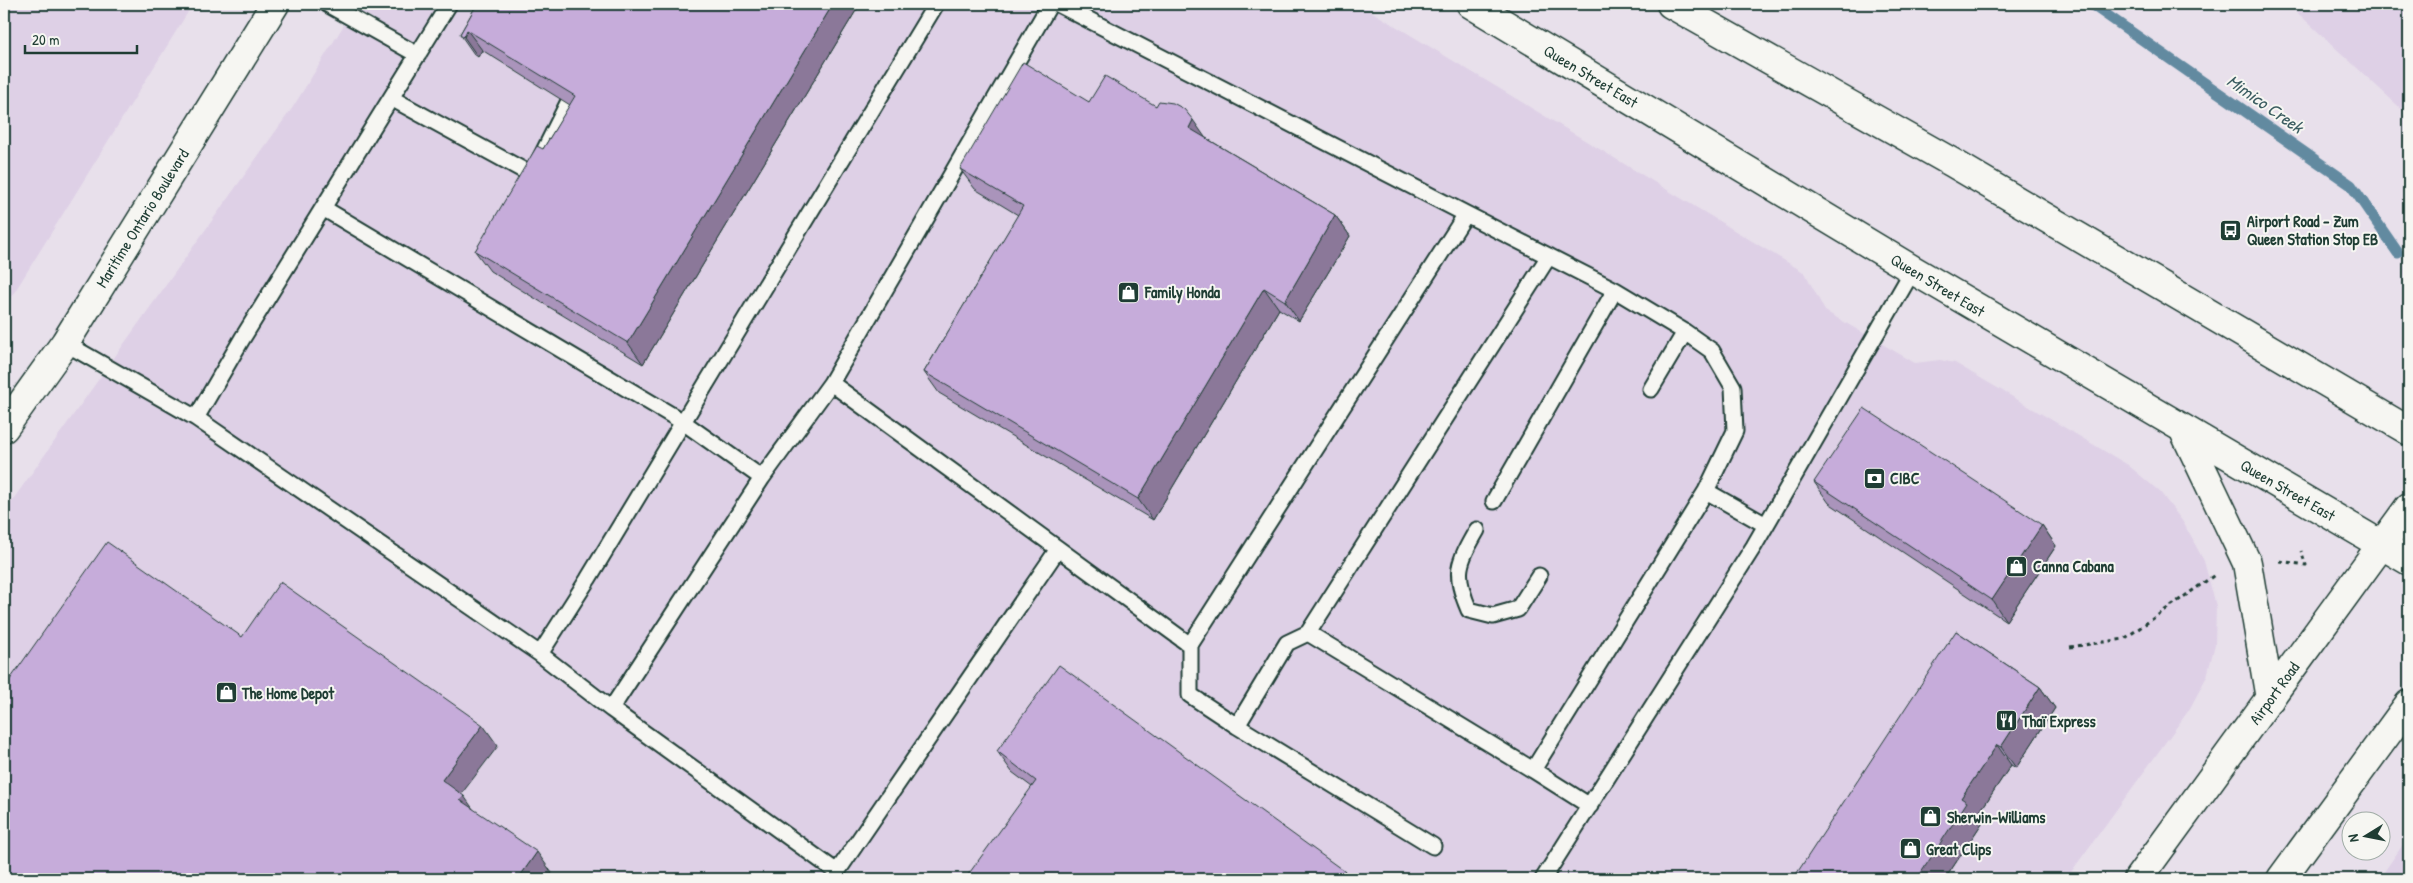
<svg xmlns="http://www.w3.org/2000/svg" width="2413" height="883" font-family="'Patrick Hand',sans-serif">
	<rect width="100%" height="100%" fill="#e8e0eb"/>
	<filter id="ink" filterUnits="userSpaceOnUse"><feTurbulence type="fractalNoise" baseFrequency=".02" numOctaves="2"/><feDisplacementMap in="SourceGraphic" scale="10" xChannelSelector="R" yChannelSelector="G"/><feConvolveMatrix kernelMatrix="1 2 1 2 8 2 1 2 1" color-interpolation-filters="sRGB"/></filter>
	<g filter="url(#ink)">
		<path fill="#ded0e6" d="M 4,4 L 193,4 L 4,309 Z
			M 357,4 L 1359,4 L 1805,273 L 1825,311 L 1915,363 L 1940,360 L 1955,363 L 2128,465 L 2160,492 L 2183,522 L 2204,561 L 2216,606 L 2215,644 L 2207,676 L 2189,710 L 2066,879 L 4,879 L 4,512 L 293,107 Z
			M 2288,4 L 2409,4 L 2409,116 Z
			M 2409,836 L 2409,879 L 2379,879 Z"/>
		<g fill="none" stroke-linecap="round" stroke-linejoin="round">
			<path stroke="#628aa0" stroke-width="11" d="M 2091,4 L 2351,185 L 2398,253"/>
			<defs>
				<path id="service" d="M 327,4 L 418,55
					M 391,98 L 532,175 L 568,103
					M 323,208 L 683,422 L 588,579 L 540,654
					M 1466,214 L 1615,290 L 1685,332 L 1712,351 L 1733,387 L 1735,431 L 1706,491 L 1533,770 L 1308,633 L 1549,256
					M 65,343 L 196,418 L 540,654 L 611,709 L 762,478 L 831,383 L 1190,645 L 1466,214 L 1058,4
					M 831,383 L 1050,4
					M 1651,389 L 1685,332
					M 196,418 L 242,339 L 449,4
					M 762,478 L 683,422 L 936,4
					M 1706,491 L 1766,525
					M 1494,501 L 1615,290
					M 1477,530 C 1458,563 1453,573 1469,610 L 1493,616 L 1518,609 L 1539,576
					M 1308,633 L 1287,643 L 1237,726 L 1433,846
					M 1190,645 L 1190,695 L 1237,726
					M 611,709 L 837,872 L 1058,549
					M 1533,770 L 1590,806
					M 1543,879 L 1754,546 L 1913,270"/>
				<path id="minor" d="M 4,428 L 65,343 L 275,4"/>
				<path id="secondary" d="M 2138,879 L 2409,507
					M 2281,879 L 2409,704"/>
				<path id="primary" d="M 1471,4 L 1913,270 L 2409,561
					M 1671,4 L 1953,163 L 2409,431
					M 2183,429 L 2247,563 L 2270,699"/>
			</defs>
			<use href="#service" stroke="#1f3d34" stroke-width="19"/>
			<use href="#minor" stroke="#1f3d34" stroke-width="31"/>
			<use href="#secondary" stroke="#1f3d34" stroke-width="31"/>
			<use href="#primary" stroke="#1f3d34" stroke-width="31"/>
			<path stroke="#1f3d34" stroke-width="3" stroke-dasharray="4 4" stroke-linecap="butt" d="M 2280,561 L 2306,565 L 2301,551
				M 2070,647 L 2124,639 L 2216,574"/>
			<use href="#service" stroke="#f6f6f2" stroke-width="15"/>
			<use href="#minor" stroke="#f6f6f2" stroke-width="28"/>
			<use href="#secondary" stroke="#f6f6f2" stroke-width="28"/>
			<use href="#primary" stroke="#f6f6f2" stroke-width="28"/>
		</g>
		<path fill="#aa94bb" stroke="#1f3d34" d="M 477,4 L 860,4 L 643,364 L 490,271 L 475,251 L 543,149 L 570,105 L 482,50 L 478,57 L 474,54 L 460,34 Z
			M 1089,102 L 1156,106 L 1206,138 L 1335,215 L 1350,236 L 1299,321 L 1279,309 L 1153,520 L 939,393 L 924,372 L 1018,215 L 975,189 L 960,169 Z
			M 1814,482 L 2042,525 L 2056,546 L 2006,621 L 1829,503 Z
			M 1956,631 L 2040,687 L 2055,708 L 2016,768 L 2011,765 L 1977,816 L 1982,823 L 1945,879 Z
			M 997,751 L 1355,879 L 1032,787 L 1012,772 Z"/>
		<path fill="#8b7899" stroke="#1f3d34" d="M 833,4 L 860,4 L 643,364 L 628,343 Z
			M 467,30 L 482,50 L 478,57 L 464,37 Z
			M 1193,120 L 1207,140 L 1189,128 Z
			M 1335,215 L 1350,236 L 1299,321 L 1285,301 Z
			M 1264,288 L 1279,309 L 1153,520 L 1138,499 Z
			M 2042,525 L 2056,546 L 2006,621 L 1992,600 Z
			M 2040,687 L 2055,708 L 2016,768 L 2001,747 Z
			M 483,725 L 498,746 L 456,801 L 442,780 Z
			M 1997,745 L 2011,765 L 1977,816 L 1982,823 L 1945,879 L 1917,879 L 1961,798 Z
			M 464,796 L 478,816 L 460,800 Z
			M 537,852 L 552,873 L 547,879 L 518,879 Z"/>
		<path fill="#c6acda" stroke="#1f3d34" d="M 477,4 L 833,4 L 628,343 L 475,251 L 537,146 L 543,149 L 575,96 L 467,30 L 464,37 L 460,34 Z
			M 1023,62 L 1089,102 L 1105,76 L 1156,106 L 1159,101 L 1173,103 L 1184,109 L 1193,120 L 1189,128 L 1335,215 L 1285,301 L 1264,288 L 1138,499 L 924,372 L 1023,206 L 960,169 Z
			M 1864,408 L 2042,525 L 1992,600 L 1814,482 Z
			M 107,542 L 242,637 L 280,582 L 483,725 L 442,780 L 464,796 L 460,800 L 537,852 L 518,879 L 4,879 L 4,688 Z
			M 1956,631 L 2040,687 L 2001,747 L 1997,745 L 1961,798 L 1967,802 L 1917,879 L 1793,879 Z
			M 1059,665 L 1355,879 L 965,879 L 1036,781 L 997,751 Z"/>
	</g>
	<defs>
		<symbol id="bus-square" viewBox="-11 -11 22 22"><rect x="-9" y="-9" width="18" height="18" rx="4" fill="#1f3d34" stroke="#f6f6f2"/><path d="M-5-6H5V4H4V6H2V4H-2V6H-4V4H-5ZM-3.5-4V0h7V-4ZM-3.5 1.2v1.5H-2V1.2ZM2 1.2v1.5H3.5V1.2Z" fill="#fff"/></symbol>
		<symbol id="shop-square" viewBox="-11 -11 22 22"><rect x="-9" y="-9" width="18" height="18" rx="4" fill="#1f3d34" stroke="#f6f6f2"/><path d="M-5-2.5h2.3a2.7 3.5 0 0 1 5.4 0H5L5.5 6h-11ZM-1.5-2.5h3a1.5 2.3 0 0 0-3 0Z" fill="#fff"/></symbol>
		<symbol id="bank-square" viewBox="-11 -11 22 22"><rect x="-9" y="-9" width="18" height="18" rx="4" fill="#1f3d34" stroke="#f6f6f2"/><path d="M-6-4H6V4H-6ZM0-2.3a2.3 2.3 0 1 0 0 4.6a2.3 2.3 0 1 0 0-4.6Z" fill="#fff"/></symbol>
		<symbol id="restaurant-square" viewBox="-11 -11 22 22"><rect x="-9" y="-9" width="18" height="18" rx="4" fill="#1f3d34" stroke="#f6f6f2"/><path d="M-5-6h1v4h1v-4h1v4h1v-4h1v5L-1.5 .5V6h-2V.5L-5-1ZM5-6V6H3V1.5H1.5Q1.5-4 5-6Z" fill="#fff"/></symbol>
	</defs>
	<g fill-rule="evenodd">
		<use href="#bus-square" x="2218" y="218" width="25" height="25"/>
		<use href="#shop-square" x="1116" y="280" width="25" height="25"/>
		<use href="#bank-square" x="1862" y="466" width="25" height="25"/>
		<use href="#shop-square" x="2004" y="554" width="25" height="25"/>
		<use href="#shop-square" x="214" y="680" width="25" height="25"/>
		<use href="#restaurant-square" x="1994" y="708" width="25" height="25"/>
		<use href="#shop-square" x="1918" y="804" width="25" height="25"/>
		<use href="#shop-square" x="1898" y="836" width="25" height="25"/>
	</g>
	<g text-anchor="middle" stroke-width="4" stroke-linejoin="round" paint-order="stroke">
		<g font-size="16" fill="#1f3d34" stroke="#f6f6f2">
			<text transform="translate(1591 76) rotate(31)" y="6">Queen Street East</text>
			<text transform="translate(142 218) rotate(-58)" y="6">Maritime Ontario Boulevard</text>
			<text transform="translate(1938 285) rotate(31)" y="6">Queen Street East</text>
			<text transform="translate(2288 490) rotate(30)" y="6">Queen Street East</text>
			<text transform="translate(2274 693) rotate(-54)" y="6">Airport Road</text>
		</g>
		<g font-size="16" font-weight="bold" fill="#1f3d34" stroke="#f6f6f2" text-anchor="start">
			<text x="2247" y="227">Airport Road - Zum<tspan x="2247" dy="18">Queen Station Stop EB</tspan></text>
			<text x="1145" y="298">Family Honda</text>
			<text x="1890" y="484">CIBC</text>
			<text x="2033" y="572">Canna Cabana</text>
			<text x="242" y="699">The Home Depot</text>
			<text x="2022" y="727">Thaï Express</text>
			<text x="1947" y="823">Sherwin-Williams</text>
			<text x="1926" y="855">Great Clips</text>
		</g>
		<g font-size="18" font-style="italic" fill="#3b5d61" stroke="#f6f6f2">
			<text transform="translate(2265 104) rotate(35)" y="6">Mimico Creek</text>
		</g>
	</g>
	<rect width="2413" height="883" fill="none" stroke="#f6f6f2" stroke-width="20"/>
	<rect x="10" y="10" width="2393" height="863" fill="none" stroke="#1f3d34" stroke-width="2" filter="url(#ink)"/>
	<g transform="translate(2366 836) rotate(260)"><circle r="24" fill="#f6f6f2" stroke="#a0aca6"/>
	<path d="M0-4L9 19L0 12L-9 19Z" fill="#1f3d34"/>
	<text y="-8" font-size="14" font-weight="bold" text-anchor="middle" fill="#1f3d34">N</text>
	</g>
	<path d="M25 45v8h112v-8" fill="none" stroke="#1f3d34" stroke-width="2.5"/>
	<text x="32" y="45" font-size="15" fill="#1f3d34" stroke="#f6f6f2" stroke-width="4" paint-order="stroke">20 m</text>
</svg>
